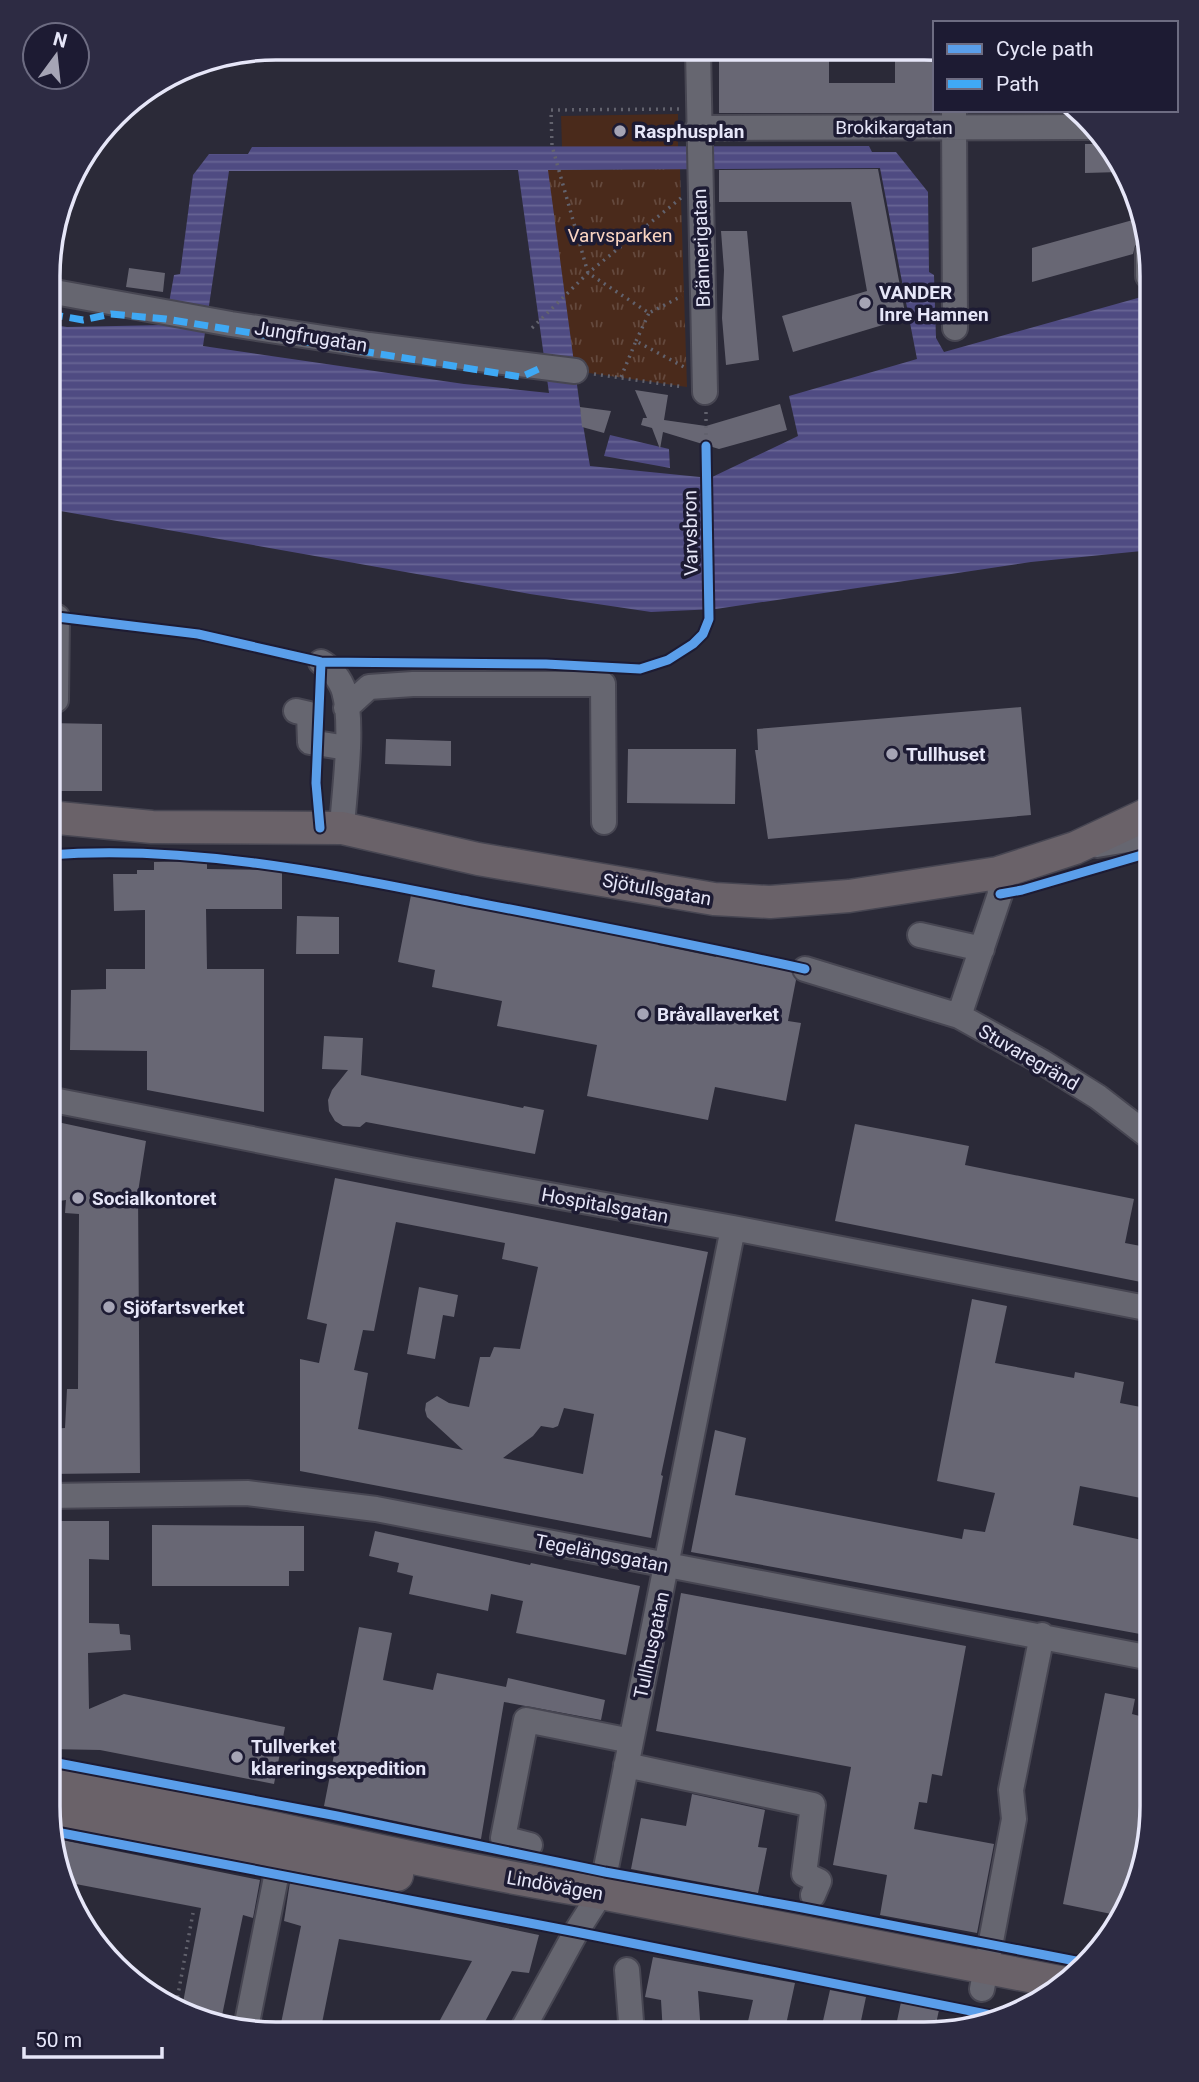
<svg xmlns="http://www.w3.org/2000/svg" width="1199" height="2082" font-family="Roboto,sans-serif">
	<defs>
		<pattern id="park-tufts" width="24" height="20" patternUnits="userSpaceOnUse" patternTransform="scale(1.75)"><rect width="24" height="20" fill="#4a2a1b"/><path d="M3 7l-1-3M5 7V3M7 7l1-3M15 17l-1-3M17 17v-4M19 17l1-3" fill="none" stroke="#64493d"/></pattern>
		<pattern id="water-rules" width="6" height="5" patternUnits="userSpaceOnUse" patternTransform="scale(1.75)"><rect width="6" height="5" fill="#4f4b82"/><path d="M0 2.5h6" fill="none" stroke="#686594"/></pattern>
	</defs>
	<rect width="100%" height="100%" fill="#2b2a38"/>
	<path fill="url(#park-tufts)" d="M 680,169 L 687,387 L 575,371 L 547,170 Z"/>
	<path fill="#4a2a1b" d="M 678,114 L 678,147 L 562,147 L 561,116 Z"/>
	<path fill="url(#water-rules)" fill-rule="evenodd" d="M 869,146 L 872,152 L 896,152 L 928,192 L 929,272 L 934,275 L 936,338 L 944,352 L 1152,294 L 1152,550 L 1031,562 L 716,609 L 651,612 L 530,594 L 49,509 L 49,324 L 67,327 L 165,325 L 174,275 L 180,274 L 193,175 L 209,154 L 248,154 L 252,147 ZM 880,168 L 917,359 L 789,396 L 798,436 L 710,478 L 590,466 L 580,407 L 548,170 ZM 229,171 L 518,170 L 549,393 L 464,384 L 203,346 Z
		M 610,435 L 669,449 L 670,468 L 604,456 Z"/>
	<path fill="#686774" fill-rule="evenodd" d="M 719,50 L 829,51 L 829,83 L 895,83 L 895,51 L 934,51 L 934,113 L 719,113 Z
		M 1085,144 L 1101,144 L 1120,172 L 1085,173 Z
		M 878,169 L 906,318 L 793,352 L 782,316 L 867,291 L 851,202 L 719,202 L 719,170 Z
		M 1140,218 L 1140,241 L 1135,246 L 1133,254 L 1032,282 L 1032,248 Z
		M 721,231 L 747,231 L 759,360 L 726,365 L 722,318 L 724,270 Z
		M 129,268 L 165,273 L 163,292 L 126,287 Z
		M 635,390 L 668,395 L 664,420 L 706,426 L 780,404 L 787,430 L 719,449 L 663,432 L 660,449 L 652,428 L 641,425 L 643,418 L 647,418 Z
		M 580,407 L 611,411 L 604,433 L 582,427 Z
		M 1021,707 L 1031,815 L 768,839 L 755,750 L 758,750 L 757,729 Z
		M 49,723 L 102,724 L 102,791 L 53,791 L 53,766 L 49,766 Z
		M 386,739 L 451,741 L 451,766 L 385,764 Z
		M 628,749 L 736,749 L 735,804 L 627,803 Z
		M 207,861 L 207,869 L 282,870 L 282,909 L 206,909 L 207,969 L 264,969 L 264,1112 L 147,1090 L 147,1051 L 70,1050 L 71,990 L 106,989 L 106,969 L 145,969 L 145,910 L 114,911 L 113,874 L 137,874 L 137,870 L 154,870 L 154,862 Z
		M 411,895 L 658,942 L 658,945 L 716,957 L 717,954 L 791,968 L 796,980 L 788,1021 L 801,1023 L 786,1101 L 715,1087 L 708,1120 L 587,1096 L 597,1045 L 497,1026 L 502,1001 L 432,987 L 435,970 L 398,962 Z
		M 297,916 L 339,917 L 339,954 L 296,954 Z
		M 324,1036 L 363,1038 L 361,1075 L 523,1108 L 524,1106 L 544,1110 L 535,1154 L 366,1122 L 360,1127 L 343,1126 L 335,1121 L 329,1111 L 328,1100 L 332,1090 L 348,1070 L 322,1069 Z
		M 48,1120 L 146,1141 L 138,1192 L 140,1473 L 48,1474 L 48,1429 L 65,1428 L 67,1389 L 78,1389 L 79,1214 L 65,1213 L 66,1200 L 59,1201 L 58,1171 L 48,1168 Z
		M 855,1124 L 969,1146 L 965,1165 L 1134,1199 L 1125,1243 L 1151,1248 L 1151,1284 L 835,1221 Z
		M 335,1178 L 708,1252 L 661,1475 L 663,1476 L 651,1538 L 300,1471 L 300,1359 L 319,1363 L 327,1324 L 307,1319 ZM 396,1222 L 505,1243 L 502,1259 L 538,1267 L 520,1349 L 494,1347 L 490,1357 L 480,1357 L 469,1407 L 449,1403 L 437,1396 L 426,1403 L 425,1410 L 427,1417 L 463,1450 L 358,1429 L 368,1373 L 354,1370 L 363,1330 L 374,1331 ZM 564,1408 L 594,1414 L 583,1474 L 503,1458 L 533,1436 L 541,1426 L 553,1428 L 558,1426 Z
		M 419,1287 L 458,1295 L 454,1317 L 443,1315 L 435,1359 L 407,1354 Z
		M 972,1299 L 1007,1306 L 995,1363 L 1074,1378 L 1075,1372 L 1124,1382 L 1120,1403 L 1151,1409 L 1151,1500 L 1080,1486 L 1073,1525 L 1151,1542 L 1151,1636 L 691,1552 L 715,1430 L 746,1438 L 735,1495 L 962,1539 L 964,1529 L 985,1532 L 995,1493 L 937,1481 Z
		M 48,1521 L 109,1521 L 109,1560 L 89,1559 L 89,1623 L 119,1624 L 120,1634 L 130,1635 L 131,1650 L 88,1653 L 89,1709 L 124,1694 L 285,1727 L 274,1784 L 100,1750 L 47,1749 Z
		M 152,1525 L 304,1526 L 304,1571 L 289,1571 L 289,1586 L 152,1586 Z
		M 375,1531 L 530,1565 L 531,1563 L 640,1586 L 626,1655 L 516,1633 L 523,1601 L 491,1594 L 488,1611 L 409,1594 L 413,1576 L 397,1572 L 399,1563 L 369,1556 Z
		M 681,1593 L 966,1646 L 942,1776 L 932,1774 L 927,1803 L 919,1802 L 914,1829 L 994,1844 L 977,1933 L 880,1915 L 887,1875 L 833,1865 L 851,1767 L 656,1731 Z
		M 359,1627 L 392,1633 L 383,1680 L 433,1690 L 437,1673 L 506,1687 L 508,1678 L 605,1700 L 601,1720 L 504,1702 L 481,1839 L 324,1806 Z
		M 1105,1693 L 1135,1699 L 1132,1714 L 1151,1719 L 1151,1822 L 1135,1893 L 1121,1916 L 1063,1904 Z
		M 692,1794 L 765,1810 L 758,1847 L 767,1848 L 758,1893 L 631,1869 L 641,1818 L 686,1826 Z
		M 52,1838 L 260,1880 L 253,1918 L 243,1915 L 220,2025 L 181,2013 L 201,1908 L 60,1881 Z
		M 290,1882 L 539,1935 L 529,1973 L 512,1971 L 479,2033 L 433,2033 L 472,1961 L 339,1939 L 320,2033 L 279,2033 L 301,1926 L 284,1921 Z
		M 653,1957 L 795,1983 L 784,2034 L 745,2034 L 753,2000 L 698,1991 L 701,2034 L 663,2034 L 661,2000 L 645,1997 Z
		M 830,1990 L 866,1997 L 858,2035 L 820,2034 Z
		M 901,2002 L 939,2010 L 934,2033 L 894,2035 Z"/>
	<g fill="none" stroke-linecap="round" stroke-linejoin="round">
		<defs>
			<path id="minor" d="M 698,50 L 705,392
				M 954,111 L 955,328
				M 698,128 L 1089,127
				M 1148,276 L 1148,253
				M 49,291 L 231,324 L 369,345 L 575,371
				M 321,662 C 331,667 341,681 344,691 C 354,725 344,792 342,828
				M 56,700 L 57,617
				M 346,708 L 369,687 L 413,684 L 603,684 L 604,822
				M 296,711 L 309,714 L 310,742 L 347,748
				M 1097,845 L 1152,836
				M 998,873 L 1000,894 L 959,1016 L 1042,1062 L 1098,1097 L 1151,1138
				M 920,935 L 982,949
				M 805,969 L 959,1016
				M 48,1099 L 410,1170 L 733,1228 L 1151,1309
				M 48,1496 L 247,1493 L 376,1509 L 1151,1658
				M 626,1765 L 813,1805 L 804,1874 L 819,1881 L 813,1895
				M 530,1845 L 503,1838 L 526,1720 L 631,1741
				M 627,1970 L 632,2034
				M 982,1989 L 1014,1819 L 1011,1790 L 1042,1635
				M 245,2033 L 281,1852
				M 520,2034 L 576,1932 L 601,1893 L 733,1228"/>
			<path id="major" d="M 48,817 L 152,827 L 342,828 L 478,859 L 714,899 L 770,902 L 849,896 L 998,873 L 1075,848 L 1152,812
				M 47,1781 C 232,1816 415,1863 601,1893 L 1065,1983
				M 48,1808 L 397,1875"/>
		</defs>
		<use href="#minor" stroke="#474652" stroke-width="28"/>
		<use href="#major" stroke="#474652" stroke-width="35"/>
		<path stroke="#62626d" stroke-width="3.5" stroke-dasharray="2 5" stroke-linecap="butt" d="M 679,109 L 551,110 L 552,146 L 588,273 L 649,313 L 682,296
			M 532,328 L 588,273 L 681,198
			M 636,341 L 649,313
			M 594,374 L 684,387
			M 621,377 L 636,341 L 684,367
			M 706,412 L 706,446
			M 175,2011 L 193,1913"/>
		<use href="#minor" stroke="#666670" stroke-width="24"/>
		<use href="#major" stroke="#6a6269" stroke-width="32"/>
		<path stroke="#3fa9f5" stroke-width="7" stroke-dasharray="14 7" stroke-linecap="butt" d="M 49,314 L 83,320 L 111,314 L 166,319 L 521,377 L 543,367"/>
		<defs>
			<path id="cycleway" d="M 49,616 L 198,634 L 321,662 L 546,664 L 640,669 L 668,660 L 693,644 L 703,634 L 709,619 L 706,446
				M 320,828 L 316,783 L 321,662
				M 48,855 C 187,844 327,873 463,900 C 577,922 692,944 805,969
				M 1000,894 L 1022,890 L 1152,852
				M 47,1761 L 337,1816 L 605,1872 L 803,1908 L 1086,1963
				M 51,1831 L 576,1932 L 1006,2018"/>
		</defs>
		<use href="#cycleway" stroke="#1d1b33" stroke-width="13"/>
		<use href="#cycleway" stroke="#5a9eea" stroke-width="9"/>
	</g>
	<g fill="#a5a4b5" stroke="#1d1b33" stroke-width="2.5">
		<circle cx="620" cy="131" r="7"/>
		<circle cx="865" cy="303" r="7"/>
		<circle cx="892" cy="754" r="7"/>
		<circle cx="643" cy="1014" r="7"/>
		<circle cx="78" cy="1198" r="7"/>
		<circle cx="109" cy="1307" r="7"/>
		<circle cx="237" cy="1757" r="7"/>
	</g>
	<g text-anchor="middle" stroke-width="7" stroke-linejoin="round" paint-order="stroke">
		<g font-size="19" fill="#e6e6f8" stroke="#1d1b33">
			<text x="894" y="134">Brokikargatan</text>
			<text transform="translate(701 248) rotate(-92)" y="7">Brännerigatan</text>
			<text transform="translate(311 336) rotate(9)" y="7">Jungfrugatan</text>
			<text transform="translate(690 533) rotate(-91)" y="7">Varvsbron</text>
			<text transform="translate(657 889) rotate(10)" y="7">Sjötullsgatan</text>
			<text transform="translate(1029 1057) rotate(30)" y="7">Stuvaregränd</text>
			<text transform="translate(605 1205) rotate(10)" y="7">Hospitalsgatan</text>
			<text transform="translate(602 1553) rotate(11)" y="7">Tegelängsgatan</text>
			<text transform="translate(651 1645) rotate(-78)" y="7">Tullhusgatan</text>
			<text transform="translate(555 1885) rotate(10)" y="7">Lindövägen</text>
		</g>
		<g font-size="19" font-weight="bold" fill="#e6e6f8" stroke="#1d1b33" text-anchor="start">
			<text x="634" y="138">Rasphusplan</text>
			<text x="879" y="299">VANDER<tspan x="879" dy="22">Inre Hamnen</tspan></text>
			<text x="906" y="761">Tullhuset</text>
			<text x="657" y="1021">Bråvallaverket</text>
			<text x="92" y="1205">Socialkontoret</text>
			<text x="123" y="1314">Sjöfartsverket</text>
			<text x="251" y="1753">Tullverket<tspan x="251" dy="22">klareringsexpedition</tspan></text>
		</g>
		<g font-size="19" fill="#fad4c1" stroke="#1d1b33">
			<text x="620" y="242">Varvsparken</text>
		</g>
	</g>
	<path d="M0 0H1199V2082H0ZM276 60H924A216 216 0 0 1 1140 276V1806A216 216 0 0 1 924 2022H276A216 216 0 0 1 60 1806V276A216 216 0 0 1 276 60Z" fill="#2d2b43" fill-rule="evenodd"/>
	<path fill="none" stroke="#e6e6f8" stroke-width="3.5" d="M276 60H924A216 216 0 0 1 1140 276V1806A216 216 0 0 1 924 2022H276A216 216 0 0 1 60 1806V276A216 216 0 0 1 276 60Z"/>
	<rect x="933" y="21" width="245" height="91" fill="#1d1b33" stroke="#6d6c82" stroke-width="2"/>
	<rect x="947" y="44" width="35" height="10" fill="#5a9eea" stroke="#6d6c82" stroke-width="2"/>
	<text x="996" y="56" font-size="21" fill="#e6e6f8">Cycle path</text>
	<rect x="947" y="79" width="35" height="10" fill="#3fa9f5" stroke="#6d6c82" stroke-width="2"/>
	<text x="996" y="91" font-size="21" fill="#e6e6f8">Path</text>
	<g transform="translate(56 56) rotate(15)"><circle r="33" fill="#1d1b33" stroke="#6d6c82" stroke-width="2"/>
	<path d="M0-5L12 26L0 18L-12 26Z" fill="#a5a4b5"/>
	<text y="-10" font-size="19" font-weight="bold" text-anchor="middle" fill="#e6e6f8">N</text>
	</g>
	<path d="M24 2047v10h138v-10" fill="none" stroke="#e6e6f8" stroke-width="3.5"/>
	<text x="35" y="2047" font-size="21" fill="#e6e6f8" stroke="#1d1b33" stroke-width="5" paint-order="stroke">50 m</text>
</svg>
